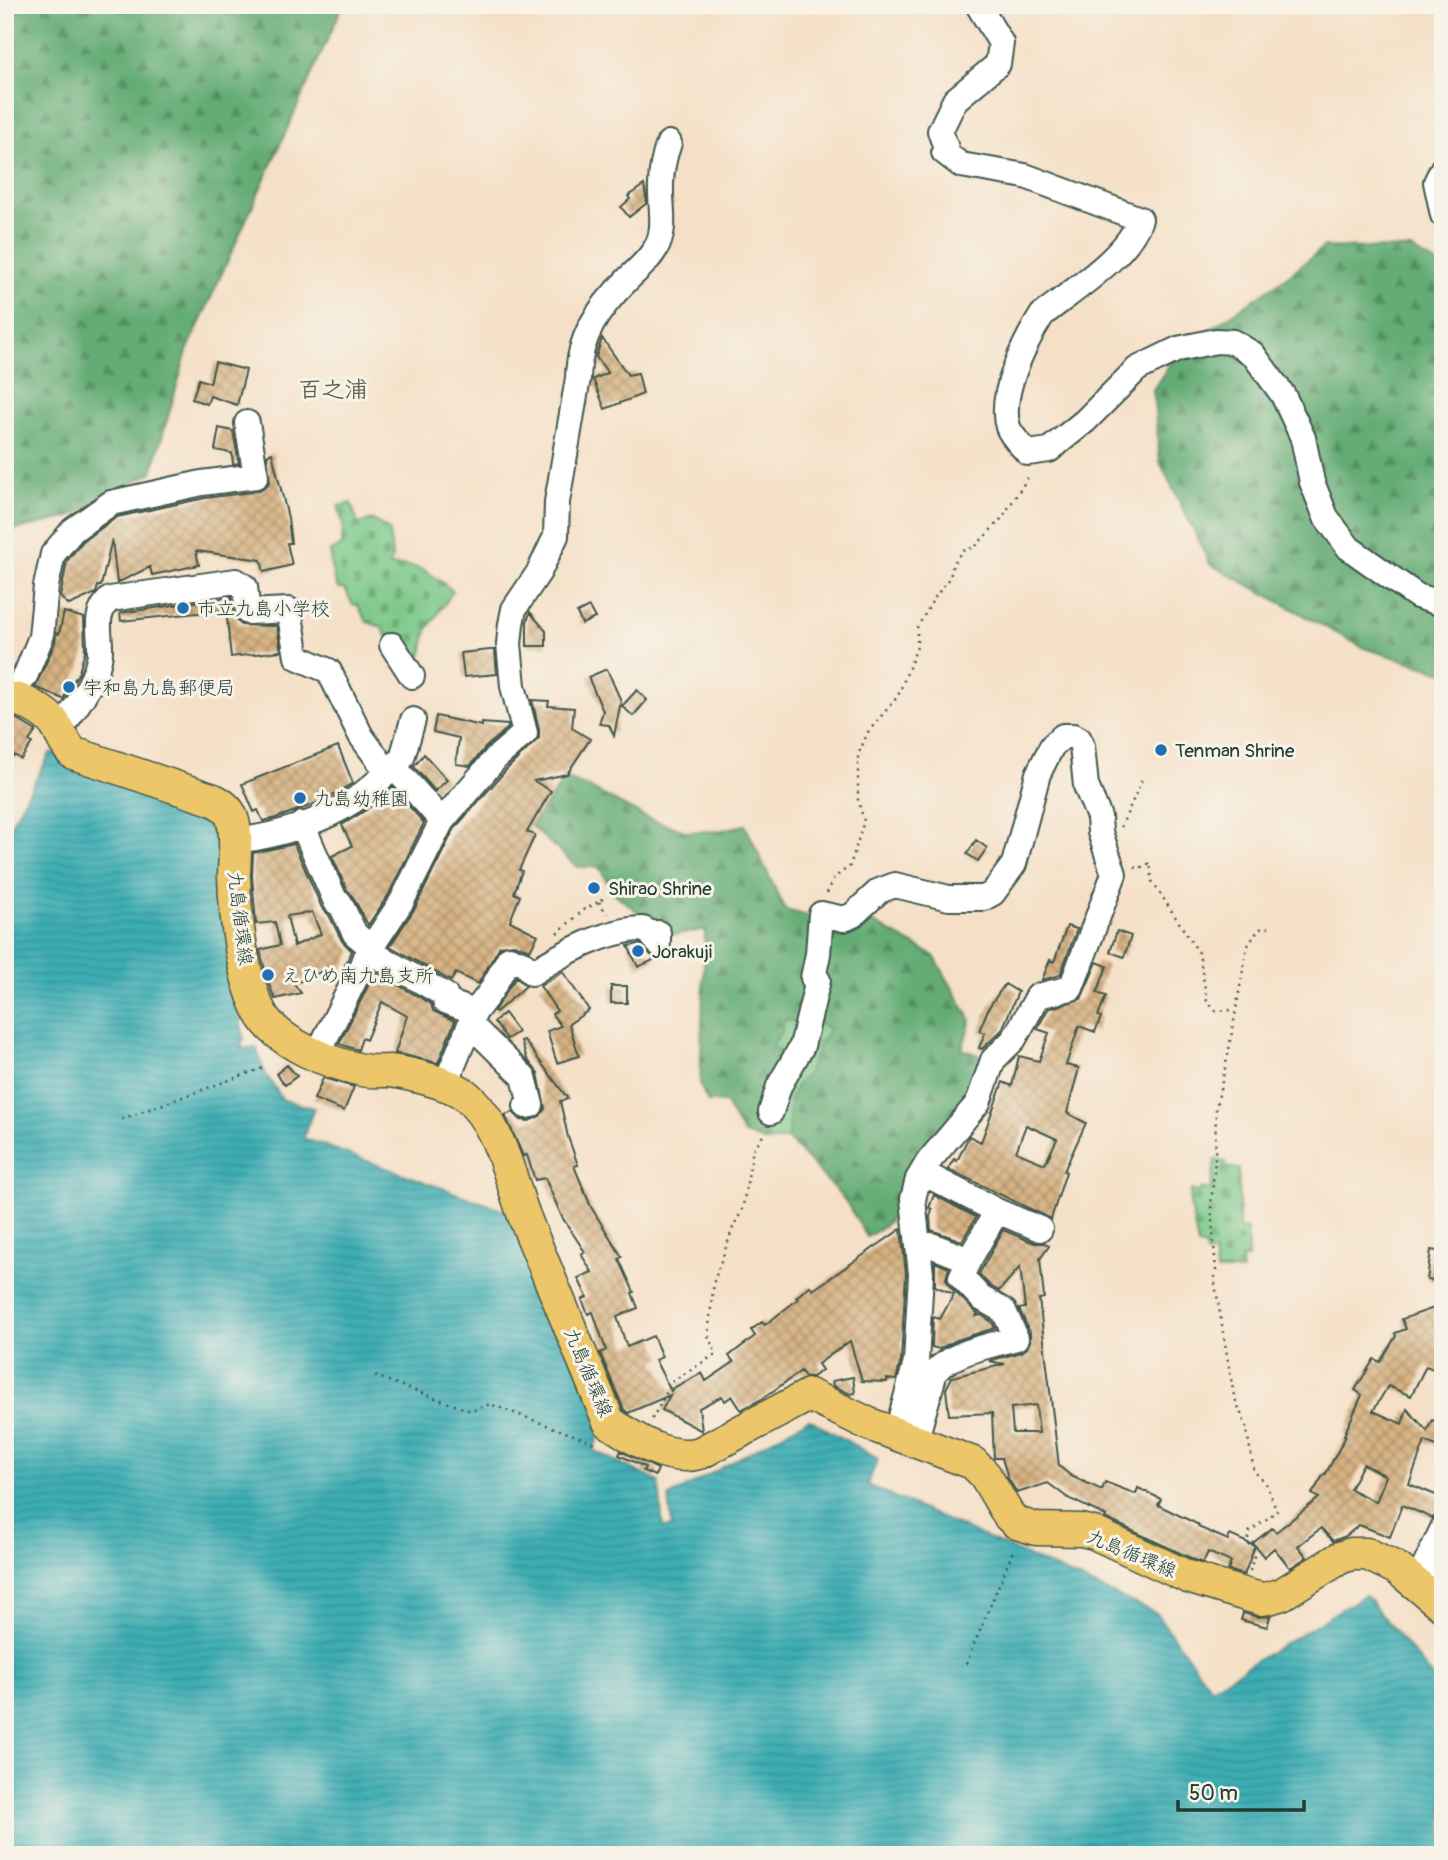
<svg xmlns="http://www.w3.org/2000/svg" width="1448" height="1860" font-family="Pangolin,'Klee One',sans-serif">
	<defs>
		<pattern id="forest-firs" width="22" height="20" patternUnits="userSpaceOnUse" patternTransform="scale(1.75)"><rect width="22" height="20" fill="#63ac74"/><path d="M5 1l3.5 6h-7zM16 11l3.5 6h-7z" fill="#518d60"/></pattern>
		<pattern id="cemetery-stones" width="16" height="16" patternUnits="userSpaceOnUse" patternTransform="scale(1.75)"><rect width="16" height="16" fill="#7ac887"/><path d="M2 7V4a2 2 0 0 1 4 0v3zM10 15v-3a2 2 0 0 1 4 0v3z" fill="#63a46f"/></pattern>
		<pattern id="water-rules" width="6" height="5" patternUnits="userSpaceOnUse" patternTransform="scale(1.75)"><rect width="6" height="5" fill="#3daeb5"/><path d="M0 2.5h6" fill="none" stroke="#338f94"/></pattern>
		<pattern id="building-cross-hatch" width="8" height="8" patternUnits="userSpaceOnUse" patternTransform="scale(1.75)"><rect width="8" height="8" fill="#d7b282"/><path d="M0 0l8 8M0 8l8-8" fill="none" stroke="#ae926b"/></pattern>
	</defs>
	<rect width="100%" height="100%" fill="#f7f3e8"/>
	<filter id="ink" filterUnits="userSpaceOnUse"><feTurbulence type="fractalNoise" baseFrequency=".0143" numOctaves="2"/><feDisplacementMap in="SourceGraphic" scale="14" xChannelSelector="R" yChannelSelector="G"/><feConvolveMatrix kernelMatrix="1 2 1 2 8 2 1 2 1" color-interpolation-filters="sRGB"/></filter>
	<filter id="wash" filterUnits="userSpaceOnUse"><feTurbulence type="fractalNoise" baseFrequency=".00686" numOctaves="4" result="noise"/><feDisplacementMap in="SourceGraphic" scale="28" xChannelSelector="R" yChannelSelector="G"/><feGaussianBlur stdDeviation="1.57" result="paint"/><feColorMatrix in="noise" values="0 0 0 0 0 0 0 0 0 0 0 0 0 0 0 0 0 1.4 0 .05"/><feComposite in="paint" operator="in"/></filter>
	<g filter="url(#wash)">
		<rect width="100%" height="100%" fill="#f5e0c7"/>
		<path fill="url(#forest-firs)" stroke="#417454" stroke-width="2" d="M 5,5 L 343,5 L 187,351 L 152,472 L 70,517 L 5,532 Z
			M 1324,247 L 1411,249 L 1443,267 L 1443,672 L 1364,648 L 1210,564 L 1160,462 L 1153,390 L 1178,351 L 1284,279 Z
			M 565,778 L 590,788 L 647,818 L 688,832 L 718,831 L 745,825 L 785,910 L 844,925 L 861,916 L 934,956 L 971,1020 L 962,1049 L 993,1060 L 903,1197 C 897,1216 885,1227 867,1237 L 845,1200 L 788,1139 L 767,1142 L 743,1134 L 725,1102 L 708,1102 L 700,1085 L 705,930 L 665,936 L 658,928 L 613,892 L 599,867 L 577,867 L 531,826 Z"/>
		<path fill="url(#cemetery-stones)" stroke="#4c825e" stroke-width="2" d="M 351,503 L 358,524 L 373,520 L 389,530 L 392,556 L 390,566 C 422,564 429,572 453,591 L 427,630 L 422,654 L 415,669 L 392,645 L 382,627 L 367,622 L 357,604 L 353,605 L 345,589 L 338,589 L 331,567 L 330,551 L 342,546 L 343,524 L 338,506 Z
			M 785,1019 L 805,1025 L 807,1020 L 830,1028 L 816,1052 L 808,1073 L 795,1087 L 789,1110 L 788,1139 L 767,1142 L 771,1112 L 794,1061 L 772,1047 L 782,1030 Z
			M 1215,1160 L 1226,1162 L 1225,1167 L 1239,1169 L 1239,1228 L 1247,1229 L 1248,1259 L 1241,1259 L 1242,1271 L 1216,1271 L 1214,1253 L 1207,1254 L 1205,1246 L 1198,1246 L 1190,1203 L 1191,1190 L 1200,1192 L 1201,1189 L 1211,1189 Z"/>
		<path fill="url(#water-rules)" stroke="#2e7674" stroke-width="2" d="M 51,752 L 215,806 L 225,820 L 226,935 L 244,1040 L 241,1041 L 242,1049 L 256,1047 L 265,1073 L 283,1100 L 314,1108 L 303,1138 L 509,1212 L 603,1427 L 593,1450 L 659,1482 L 663,1528 L 672,1527 L 669,1497 L 809,1419 L 878,1459 L 867,1485 L 1156,1613 L 1211,1688 L 1365,1595 L 1443,1689 L 1443,1855 L 5,1855 L 5,835 Z"/>
		<g id="blocks">
			<path fill="url(#building-cross-hatch)" fill-rule="evenodd" d="M 644,185 L 647,203 L 629,217 L 621,207 L 630,199 L 628,196 Z
				M 602,338 L 628,375 L 638,373 L 643,394 L 605,409 L 593,379 L 608,373 L 596,357 Z
				M 215,362 L 246,370 L 237,405 L 210,396 L 207,404 L 192,399 L 199,379 L 210,383 Z
				M 219,428 L 233,431 L 239,463 L 233,464 L 232,453 L 215,450 Z
				M 272,453 L 288,518 L 291,543 L 287,543 L 292,565 L 264,572 L 261,560 L 196,551 L 199,565 L 152,575 L 150,567 L 117,583 L 112,539 L 101,586 L 98,586 L 96,593 L 69,605 L 60,597 L 67,561 L 83,541 L 117,517 L 205,498 L 259,491 L 266,487 L 270,481 L 267,455 Z
				M 231,597 L 233,614 L 241,625 L 277,626 L 281,651 L 231,657 L 226,610 L 121,621 L 120,613 Z
				M 589,607 L 595,618 L 582,624 L 577,613 Z
				M 64,612 L 84,618 L 85,651 L 79,672 L 63,699 L 35,687 L 55,643 L 56,633 L 59,634 Z
				M 530,612 L 546,631 L 546,646 L 527,646 L 527,622 Z
				M 490,650 L 495,650 L 497,674 L 464,677 L 461,653 Z
				M 607,669 L 621,701 L 614,736 L 609,725 L 599,724 L 603,711 L 588,677 Z
				M 637,690 L 647,700 L 633,716 L 622,706 Z
				M 532,700 L 549,701 L 548,706 L 574,708 L 572,728 L 590,739 L 567,774 L 534,781 L 551,791 L 527,832 L 535,835 L 519,870 L 522,871 L 514,893 L 520,896 L 510,921 L 538,935 L 530,950 L 514,944 L 500,946 L 478,984 L 456,973 L 451,981 L 390,946 L 415,908 L 454,829 L 507,769 L 539,738 L 539,729 Z
				M 436,716 L 482,726 L 482,723 L 508,725 L 508,728 L 486,747 L 470,766 L 456,764 L 459,738 L 433,732 Z
				M 5,717 L 17,719 L 36,731 L 29,741 L 32,743 L 21,759 L 14,755 L 5,766 Z
				M 338,746 L 353,783 L 320,802 L 276,818 L 263,821 L 258,810 L 254,812 L 242,784 Z
				M 424,754 L 447,780 L 435,791 L 414,767 Z
				M 393,788 L 424,823 L 389,894 L 368,925 L 353,897 L 347,890 L 332,856 L 352,846 L 342,825 L 366,810 Z
				M 976,840 L 987,848 L 978,861 L 967,854 Z
				M 294,844 L 322,908 L 329,915 L 342,941 L 352,951 L 338,979 L 335,981 L 329,968 L 294,984 L 301,993 L 275,999 L 267,979 L 260,950 L 280,945 L 275,922 L 256,924 L 252,876 L 253,853 ZM 312,912 L 321,934 L 294,946 L 287,916 Z
				M 1067,926 L 1077,929 L 1060,975 L 1042,980 L 1050,960 L 1054,962 Z
				M 1117,931 L 1131,936 L 1124,957 L 1110,952 Z
				M 640,944 L 652,956 L 658,958 L 638,967 L 628,946 Z
				M 1097,962 L 1107,966 L 1097,993 L 1106,996 L 1098,1016 L 1101,1017 L 1095,1032 L 1079,1026 L 1066,1065 L 1079,1068 L 1067,1113 L 1086,1123 L 1064,1171 L 1066,1172 L 1051,1219 L 948,1169 L 954,1159 L 957,1161 L 969,1136 L 981,1142 L 1003,1082 L 1012,1086 L 1019,1056 L 1039,1061 L 1049,1033 L 1037,1029 L 1048,1009 L 1081,999 ZM 1026,1125 L 1057,1139 L 1045,1164 L 1016,1152 Z
				M 375,972 L 431,1004 L 433,1011 L 455,1021 L 438,1063 L 395,1053 L 407,1016 L 382,1002 L 366,1040 L 362,1038 L 358,1050 L 339,1044 Z
				M 563,972 L 589,1010 L 569,1024 L 579,1056 L 557,1063 L 547,1031 L 561,1026 L 552,1014 L 557,1011 L 540,986 Z
				M 516,977 L 526,986 L 496,1012 L 494,1011 Z
				M 1005,984 L 1018,992 L 1002,1030 L 982,1049 L 979,1048 L 985,1033 L 979,1031 L 989,1007 Z
				M 611,986 L 627,986 L 627,1003 L 611,1003 Z
				M 504,1013 L 518,1032 L 507,1039 L 494,1022 Z
				M 524,1040 L 568,1099 L 560,1101 L 568,1137 L 578,1165 L 574,1166 L 591,1207 L 622,1257 L 619,1259 L 634,1292 L 632,1293 L 638,1308 L 617,1317 L 627,1347 L 653,1336 L 662,1357 L 655,1360 L 671,1391 L 673,1388 L 702,1373 L 706,1381 L 734,1362 L 729,1356 L 755,1336 L 751,1330 L 762,1322 L 765,1325 L 798,1299 L 796,1297 L 810,1286 L 813,1290 L 901,1229 L 906,1274 L 901,1360 L 896,1380 L 887,1379 L 887,1382 L 862,1381 L 850,1341 L 818,1364 L 822,1370 L 812,1377 L 805,1377 L 801,1371 L 762,1399 L 741,1410 L 732,1396 L 725,1401 L 722,1396 L 699,1408 L 702,1431 L 662,1410 L 670,1395 L 628,1413 L 624,1410 L 600,1353 L 606,1350 L 593,1312 L 588,1314 L 582,1300 L 587,1297 L 578,1278 L 592,1272 L 581,1254 L 585,1252 L 562,1217 L 545,1178 L 535,1180 L 527,1155 L 523,1156 L 505,1115 L 513,1112 L 521,1120 L 529,1121 L 540,1116 L 545,1109 L 538,1073 L 527,1059 L 521,1041 Z
				M 287,1065 L 297,1076 L 285,1085 L 276,1074 Z
				M 323,1078 L 354,1087 L 344,1111 L 314,1099 Z
				M 934,1195 L 976,1217 L 962,1241 L 931,1230 L 930,1217 L 932,1209 L 929,1208 Z
				M 1003,1230 L 1034,1243 L 1044,1243 L 1049,1246 L 1040,1259 L 1044,1298 L 1039,1299 L 1059,1466 L 1071,1476 L 1102,1490 L 1105,1482 L 1136,1494 L 1138,1488 L 1161,1499 L 1158,1505 L 1199,1525 L 1198,1527 L 1228,1540 L 1230,1535 L 1255,1546 L 1244,1575 L 1228,1570 L 1231,1562 L 1208,1552 L 1203,1563 L 1195,1560 L 1105,1518 L 1106,1516 L 1068,1498 L 1048,1483 L 1017,1493 L 1008,1478 L 1002,1458 L 994,1458 L 992,1413 L 949,1415 L 946,1389 L 952,1377 L 1005,1364 L 989,1361 L 1021,1352 L 1027,1348 L 1030,1341 L 1030,1332 L 1019,1309 L 1025,1308 L 1020,1267 L 999,1291 L 990,1286 L 979,1274 ZM 1036,1405 L 1039,1433 L 1013,1433 L 1011,1408 Z
				M 1431,1250 L 1443,1252 L 1443,1282 L 1427,1280 Z
				M 935,1262 L 949,1268 L 946,1279 L 950,1287 L 978,1314 L 976,1316 L 981,1315 L 992,1322 L 995,1328 L 957,1340 L 939,1349 L 932,1347 L 933,1317 L 940,1319 L 954,1294 L 935,1286 Z
				M 1443,1305 L 1443,1373 L 1426,1366 L 1411,1396 L 1388,1386 L 1373,1411 L 1402,1424 L 1407,1409 L 1427,1431 L 1432,1420 L 1443,1425 L 1443,1449 L 1425,1441 L 1409,1484 L 1443,1498 L 1443,1513 L 1432,1518 L 1402,1505 L 1390,1537 L 1359,1525 L 1346,1536 L 1333,1541 L 1321,1528 L 1298,1546 L 1307,1557 L 1290,1568 L 1274,1548 L 1264,1557 L 1253,1543 L 1272,1528 L 1276,1532 L 1319,1498 L 1312,1494 L 1324,1474 L 1325,1475 L 1346,1436 L 1344,1435 L 1362,1395 L 1355,1390 L 1374,1359 L 1380,1362 L 1396,1336 L 1395,1333 L 1406,1329 L 1402,1319 ZM 1363,1464 L 1386,1476 L 1376,1502 L 1350,1489 Z
				M 853,1377 L 855,1393 L 850,1394 L 833,1386 L 832,1381 Z
				M 621,1451 L 658,1469 L 655,1476 L 643,1471 L 645,1467 L 619,1455 Z
				M 1243,1613 L 1257,1617 L 1270,1616 L 1267,1627 L 1241,1620 Z"/>
		</g>
	</g>
	<g filter="url(#ink)">
		<use href="#blocks" fill-opacity="0" stroke="#3f554a" stroke-width="2"/>
		<g fill="none" stroke-linecap="round" stroke-linejoin="round">
			<defs>
				<path id="minor" d="M 978,5 L 1001,43 L 998,64 L 955,100 L 940,131 L 946,148 L 944,152 L 961,165 L 1025,176 L 1140,219 C 1128,256 1073,290 1042,315 C 1025,342 998,395 1008,427 C 1011,436 1021,445 1028,453 L 1049,450 L 1085,421 L 1137,369 L 1178,349 L 1216,341 L 1233,342 L 1253,354 L 1283,395 L 1303,438 L 1312,482 L 1326,517 L 1349,548 L 1417,596 L 1443,604
					M 1443,168 L 1436,182 L 1443,215
					M 392,645 L 412,676
					M 11,697 L 26,674 L 41,637 L 46,586 L 53,554 L 73,530 L 111,503 L 202,483 L 256,476 L 247,423
					M 58,731 C 73,713 94,683 99,660 C 104,638 90,617 110,599 L 236,581 L 245,587 L 248,612 L 289,610 L 297,657 L 329,671 L 361,736 L 388,773 C 376,782 365,793 353,801 C 320,823 273,837 234,841
					M 394,767 L 442,821
					M 388,773 L 402,758 L 413,720
					M 302,824 L 336,902 L 340,903 L 355,934 L 372,948
					M 369,951 L 445,995 L 445,1001 L 475,1012
					M 470,1024 L 524,1077 L 531,1105 L 526,1106
					M 317,1055 L 369,951 L 402,901 L 442,821 L 496,758 L 525,733 L 513,686 L 509,644 L 511,624 L 514,609 L 539,572 L 556,536 L 557,502 L 578,378 C 579,336 598,309 627,280 C 638,269 651,259 658,244 C 666,226 660,204 661,185 C 661,170 664,157 669,143
					M 445,1085 L 475,1012 L 491,991 L 509,958 L 524,964 L 532,973 C 561,954 608,929 643,929 L 650,933 L 658,943 L 658,933
					M 771,1112 L 779,1086 L 802,1046 L 818,980 L 813,978 L 818,954 L 821,914 L 844,919 L 853,915 L 879,891 L 895,885 L 949,898 L 984,898 L 993,893 L 1014,864 L 1038,774 L 1052,746 L 1063,736 L 1073,736 L 1079,739 L 1082,746 L 1086,786 L 1099,817 L 1100,832 L 1114,874 L 1071,988 L 1038,996 L 1014,1039 L 993,1060 L 978,1103 L 928,1162 L 918,1179 L 913,1199 L 921,1274 L 916,1362 L 896,1435
					M 927,1175 L 997,1211 L 1040,1229
					M 969,1260 L 997,1211
					M 915,1442 L 935,1372 C 953,1351 991,1346 1016,1338 L 1004,1311 L 981,1298 L 961,1277 L 969,1260 L 931,1245 L 918,1247
					M 1417,1583 L 1443,1528"/>
				<path id="major" d="M 5,699 C 18,695 47,713 55,724 C 62,735 64,744 73,753 L 214,800 C 222,804 229,809 232,818 C 238,835 234,858 234,876 C 235,915 242,981 262,1015 C 280,1045 330,1063 362,1070 C 371,1072 380,1071 389,1071 C 408,1073 449,1083 464,1094 C 501,1124 509,1178 526,1221 C 553,1288 581,1355 609,1422 C 634,1439 669,1462 700,1453 L 809,1395 L 869,1424 L 973,1463 L 985,1475 L 1009,1516 L 1017,1523 L 1036,1529 L 1081,1530 L 1094,1533 L 1188,1577 L 1243,1594 L 1261,1599 L 1269,1598 L 1282,1594 L 1340,1558 L 1351,1554 L 1367,1554 L 1398,1569 L 1443,1606"/>
			</defs>
			<use href="#minor" stroke="#3f554a" stroke-width="28"/>
			<use href="#major" stroke="#3f554a" stroke-width="35"/>
			<path stroke="#3f554a" stroke-width="2.5" stroke-dasharray="2 5" stroke-linecap="butt" d="M 1121,827 L 1142,780
				M 1135,867 L 1138,869 L 1150,863 L 1152,881 L 1199,953 L 1207,1001 L 1216,1011 L 1235,1010
				M 827,893 L 834,878 L 850,866 L 864,821 L 858,800 L 858,755 L 868,732 L 898,696 L 917,647 L 917,628 L 933,600 L 950,577 L 953,564 L 962,551 L 975,547 L 1002,518 L 1030,474
				M 599,902 L 607,914
				M 557,933 L 585,909 L 602,900 L 600,896
				M 122,1119 L 263,1068
				M 375,1376 L 471,1411 L 490,1404 L 595,1443
				M 652,1419 L 673,1381 L 716,1354 L 708,1335 L 714,1281 L 734,1225 L 742,1211 L 753,1149 L 765,1133
				M 1250,1571 L 1255,1553 L 1248,1543 L 1248,1533 L 1277,1511 L 1266,1484 L 1254,1471 L 1246,1426 L 1234,1396 L 1214,1278 L 1216,1271 L 1211,1206 L 1215,1160 L 1216,1108 L 1228,1055 L 1247,947 L 1259,929 L 1272,927
				M 966,1664 L 1014,1549"/>
			<use href="#minor" stroke="#fff" stroke-width="24"/>
			<use href="#major" stroke="#ecc669" stroke-width="32"/>
		</g>
	</g>
	<g fill="#1f6fb2" stroke="#f7f3e8" stroke-width="2.5">
		<circle cx="183" cy="608" r="7"/>
		<circle cx="69" cy="687" r="7"/>
		<circle cx="1161" cy="750" r="7"/>
		<circle cx="300" cy="798" r="7"/>
		<circle cx="594" cy="888" r="7"/>
		<circle cx="638" cy="951" r="7"/>
		<circle cx="268" cy="975" r="7"/>
	</g>
	<g text-anchor="middle" stroke-width="6" stroke-linejoin="round" paint-order="stroke">
		<g font-size="19" fill="#1f3d34" stroke="#f7f3e8" text-anchor="start">
			<text x="197" y="615">市立九島小学校</text>
			<text x="83" y="694">宇和島九島郵便局</text>
			<text x="1175" y="757">Tenman Shrine</text>
			<text x="314" y="805">九島幼稚園</text>
			<text x="608" y="895">Shirao Shrine</text>
			<text x="652" y="958">Jorakuji</text>
			<text x="282" y="982">えひめ南九島支所</text>
		</g>
		<g font-size="19" fill="#1f3d34" stroke="#f7f3e8">
			<text transform="translate(241 918) rotate(83)" y="7">九島循環線</text>
			<text transform="translate(589 1372) rotate(67)" y="7">九島循環線</text>
			<text transform="translate(1132 1553) rotate(23)" y="7">九島循環線</text>
		</g>
		<g font-size="23" font-weight="bold" fill="#5f664f" stroke="#f7f3e8">
			<text x="333" y="397">百之浦</text>
		</g>
	</g>
	<rect width="1448" height="1860" fill="none" stroke="#f7f3e8" stroke-width="28"/>
	<path d="M1178 1800v10h126v-10" fill="none" stroke="#1f3d34" stroke-width="3.5"/>
	<text x="1189" y="1800" font-size="21" fill="#1f3d34" stroke="#f7f3e8" stroke-width="5" paint-order="stroke">50 m</text>
</svg>
